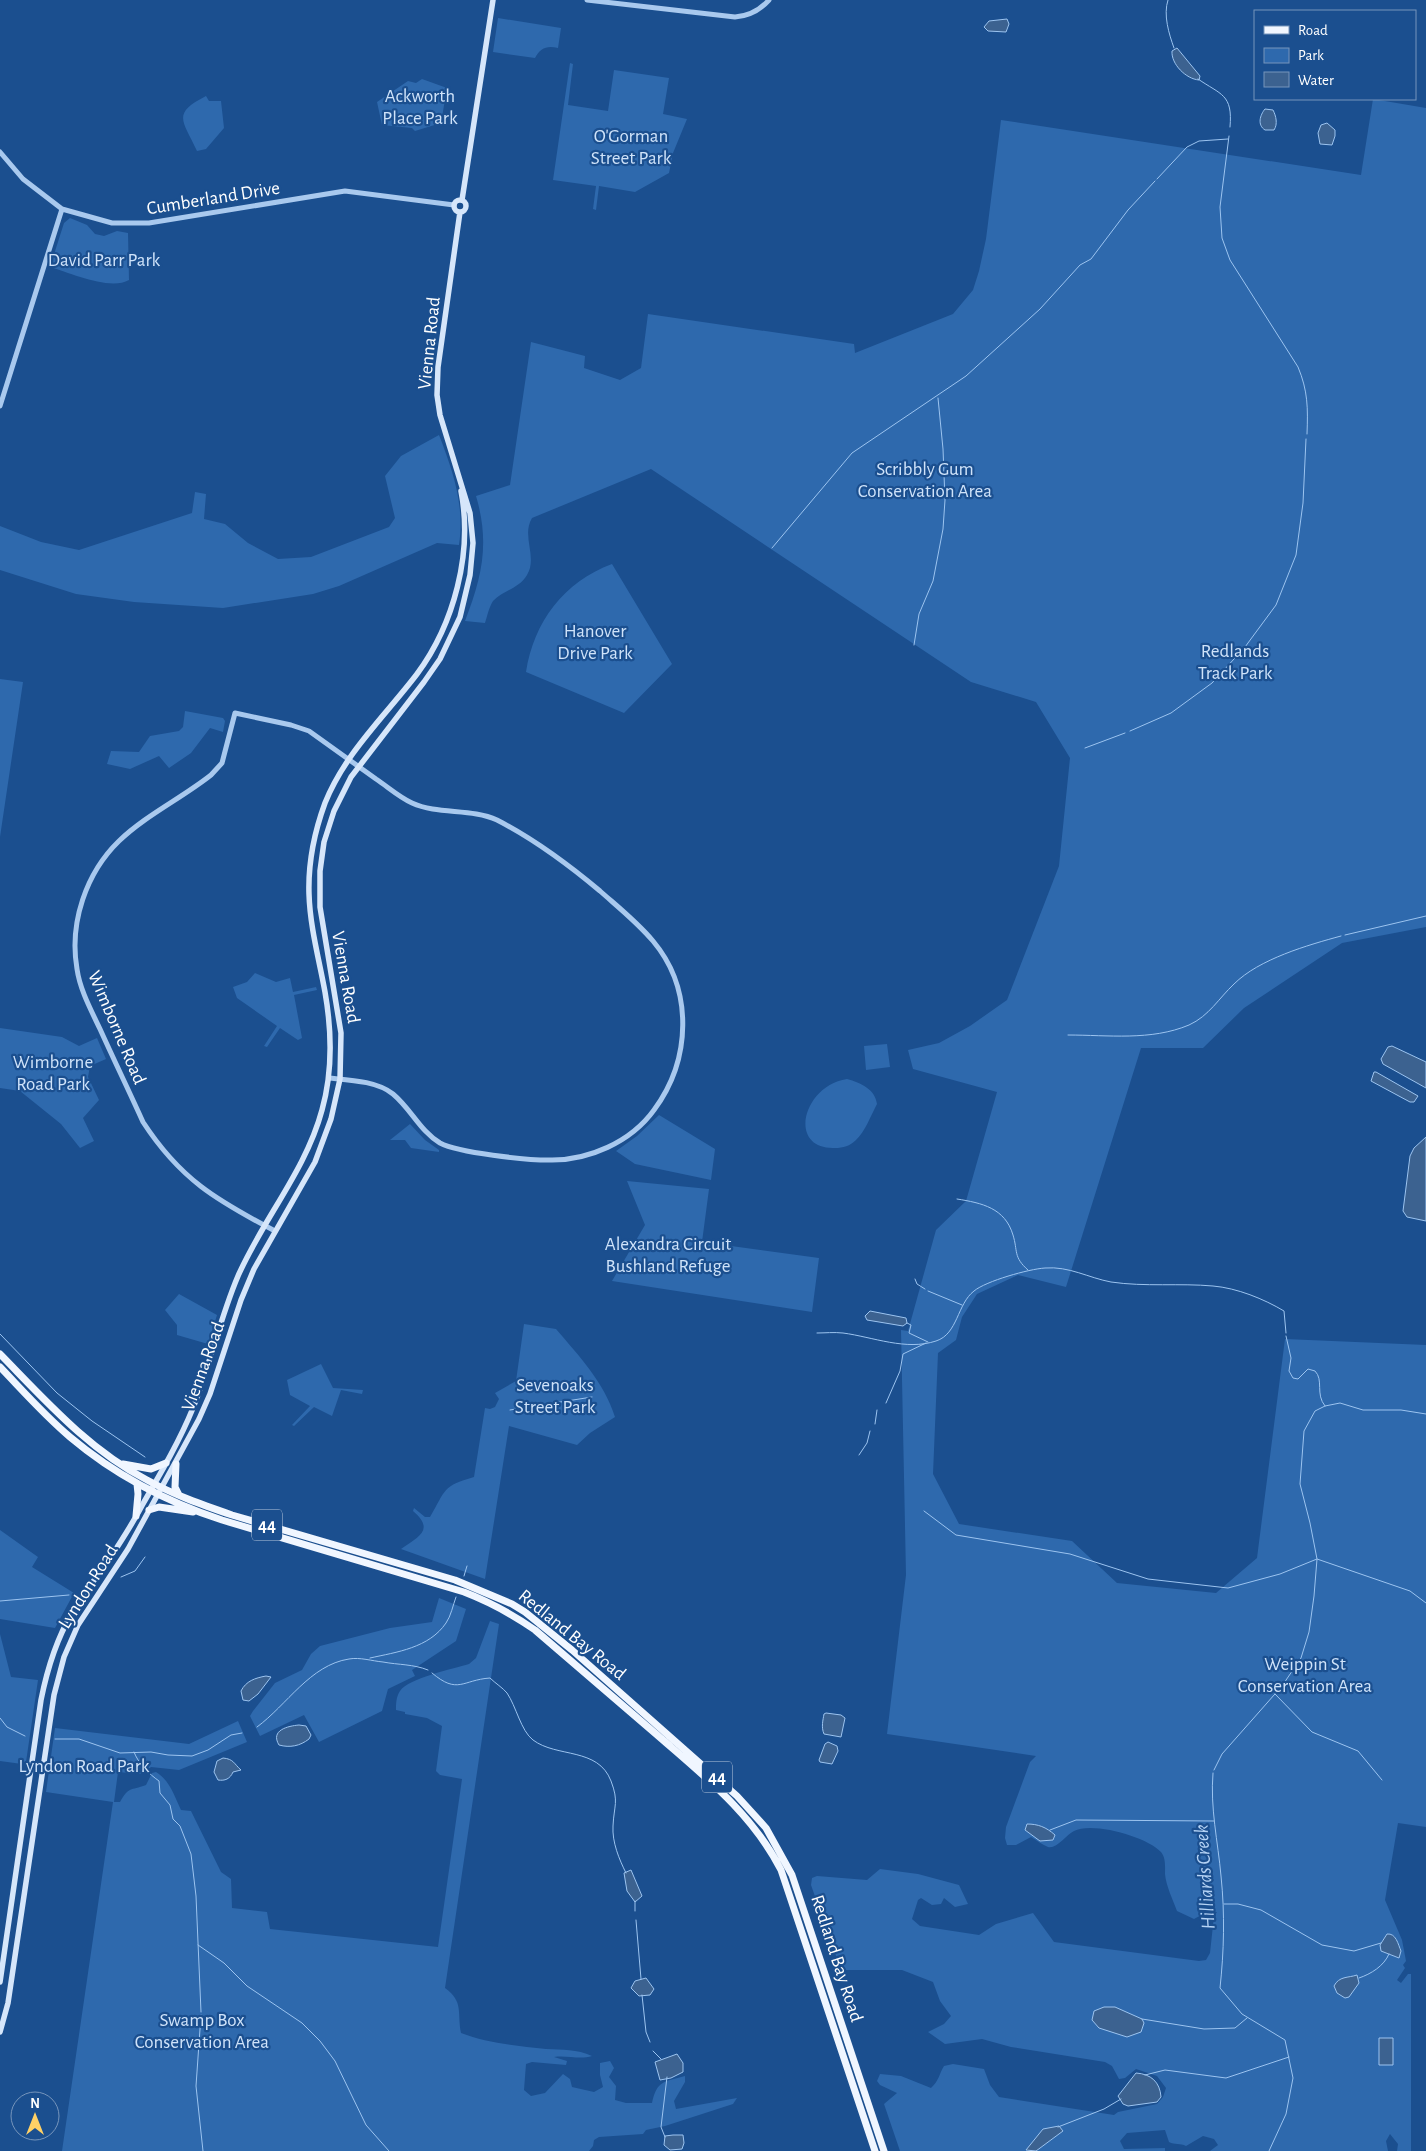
<svg xmlns="http://www.w3.org/2000/svg" width="1426" height="2151" font-family="'Alegreya Sans',sans-serif">
	<rect width="100%" height="100%" fill="#1b4f8f"/>
	<path fill="#2e69ad" fill-rule="evenodd" d="M 498,18 L 561,28 L 558,48 C 547,45 540,48 535,58 L 493,52 Z
		M 570,63 L 573,64 L 568,105 L 608,111 L 614,70 L 669,78 L 663,114 L 687,119 L 673,153 L 669,173 L 635,192 L 599,186 L 596,210 L 593,209 L 596,186 L 553,180 Z
		M 422,79 L 447,88 L 441,123 L 415,131 L 412,128 L 382,125 L 377,102 L 408,81 L 416,83 Z
		M 206,96 L 209,101 L 221,101 L 224,128 L 206,149 L 197,151 C 183,120 171,114 206,96 Z
		M 1373,99 L 1426,108 L 1426,927 L 1342,943 L 1244,1008 L 1203,1048 L 1141,1048 L 1066,1287 L 1018,1275 L 977,1294 L 962,1317 L 956,1340 L 938,1353 L 933,1474 L 959,1524 L 1072,1541 L 1117,1583 L 1216,1593 L 1257,1558 L 1285,1339 L 1426,1345 L 1426,1827 L 1398,1823 L 1385,1900 L 1402,1940 L 1406,1961 L 1403,1965 L 1405,1968 L 1397,1980 L 1401,1983 L 1408,1974 L 1411,1974 L 1411,2151 L 1397,2151 L 1398,2144 L 1390,2134 L 1386,2141 L 1388,2151 L 1210,2151 L 1218,2145 L 1214,2139 L 1203,2136 L 1186,2146 C 1180,2143 1175,2145 1169,2142 L 1165,2130 L 1127,2133 L 1120,2141 L 1124,2149 L 1165,2148 L 1165,2151 L 1036,2151 L 1063,2131 L 1059,2126 L 1043,2129 L 1027,2151 L 900,2151 L 884,2104 L 897,2093 L 880,2085 L 877,2081 L 880,2074 L 901,2076 L 931,2088 C 939,2081 939,2074 944,2066 L 953,2064 L 984,2069 L 990,2085 L 999,2097 L 1114,2115 L 1118,2112 L 1157,2104 L 1163,2097 L 1166,2088 L 1157,2076 L 1136,2069 L 1125,2078 L 1119,2079 L 1112,2066 L 1105,2062 L 1011,2047 L 982,2039 L 945,2044 L 928,2032 L 944,2024 L 951,2016 L 940,2001 L 933,1982 L 902,1970 L 841,1970 L 811,1885 L 812,1878 L 817,1876 L 867,1880 L 880,1869 L 918,1874 L 959,1885 L 968,1904 L 955,1907 L 944,1898 L 941,1904 L 932,1905 L 921,1898 L 918,1900 L 912,1919 L 920,1926 L 979,1935 L 996,1924 L 1033,1913 L 1054,1942 L 1199,1961 L 1206,1960 L 1210,1953 L 1214,1916 L 1217,1912 L 1205,1913 L 1194,1919 L 1177,1911 C 1173,1900 1166,1886 1165,1874 C 1165,1867 1166,1858 1161,1852 C 1148,1837 1092,1821 1074,1831 C 1066,1835 1057,1849 1048,1847 C 1043,1845 1036,1840 1031,1837 L 1016,1845 L 1007,1845 L 1005,1838 L 1006,1827 L 1030,1762 L 1036,1756 L 887,1734 L 906,1575 L 901,1330 L 908,1331 L 936,1230 L 966,1201 L 997,1092 L 913,1069 L 908,1050 L 939,1043 L 970,1026 L 1007,1000 L 1059,866 L 1070,758 L 1036,702 L 971,682 L 651,469 L 532,518 C 521,536 538,557 527,575 C 519,589 503,590 493,601 C 489,607 487,617 485,623 L 465,621 C 482,577 490,543 476,496 L 510,485 L 531,342 L 585,356 L 584,368 L 620,380 L 641,368 L 648,314 L 854,344 L 855,353 L 953,314 L 973,290 L 979,271 L 986,239 L 1001,120 L 1361,175 ZM 1387,1934 L 1395,1937 L 1401,1951 L 1399,1958 L 1386,1953 L 1381,1943 Z
		M 70,218 L 87,225 L 95,234 L 104,236 L 117,231 L 128,233 L 129,280 C 110,291 71,273 50,267 L 64,223 Z
		M 439,435 C 453,471 465,506 459,545 L 437,543 L 339,586 L 313,594 L 223,608 L 134,602 L 76,594 L 0,570 L 0,526 L 41,542 L 79,550 L 192,513 L 195,492 L 206,494 L 204,519 L 225,524 L 248,543 L 278,559 L 311,557 L 389,527 L 395,518 L 385,476 L 401,456 Z
		M 612,564 L 672,664 L 624,713 L 526,672 C 534,621 564,582 612,564 Z
		M 0,679 L 23,682 L 0,837 Z
		M 185,711 L 223,718 L 225,721 L 223,732 L 210,728 L 191,753 L 169,768 L 159,756 L 130,769 L 107,764 L 111,751 L 139,752 L 150,736 L 179,731 L 183,727 Z
		M 255,973 L 276,982 L 290,978 L 293,992 L 316,987 L 317,990 L 294,995 L 302,1038 L 298,1040 L 280,1028 L 267,1047 L 264,1046 L 277,1026 L 237,998 L 233,987 L 247,982 Z
		M 0,1028 L 62,1037 L 79,1046 L 97,1038 L 106,1059 L 90,1066 L 88,1077 L 99,1100 L 83,1118 L 94,1141 L 80,1148 L 61,1124 L 20,1091 L 0,1088 Z
		M 887,1044 L 890,1067 L 866,1070 L 864,1046 Z
		M 847,1079 C 861,1083 875,1089 877,1104 C 871,1115 865,1132 856,1140 C 850,1146 843,1148 835,1148 C 787,1150 802,1086 847,1079 Z
		M 659,1115 L 715,1149 L 711,1180 L 635,1164 L 616,1151 L 637,1136 Z
		M 410,1124 L 425,1140 L 439,1150 L 439,1152 L 411,1148 L 405,1140 L 390,1140 Z
		M 627,1181 L 709,1189 L 702,1242 L 819,1258 L 812,1312 L 612,1281 L 645,1225 Z
		M 179,1294 L 217,1315 L 208,1344 L 177,1335 L 177,1325 L 165,1310 Z
		M 524,1324 L 556,1329 C 579,1356 604,1382 615,1417 L 590,1433 L 577,1445 L 509,1426 L 485,1579 L 401,1549 C 419,1536 435,1530 413,1511 L 414,1508 L 425,1517 L 430,1517 C 446,1490 442,1486 474,1477 L 485,1408 L 490,1409 L 495,1407 L 499,1399 L 495,1393 L 516,1381 Z
		M 321,1364 L 333,1388 L 363,1390 L 362,1394 L 341,1390 L 332,1416 L 314,1407 L 294,1426 L 292,1425 L 310,1406 L 290,1395 L 287,1380 Z
		M 0,1530 L 38,1557 L 32,1567 L 74,1593 L 55,1628 L 0,1619 Z
		M 439,1598 L 466,1609 L 456,1641 L 412,1670 L 415,1676 L 388,1689 L 382,1711 L 319,1742 L 304,1715 L 260,1736 L 250,1716 L 253,1711 L 275,1683 L 302,1670 L 311,1654 L 320,1646 L 390,1628 L 432,1622 Z
		M 490,1621 L 499,1624 L 445,1988 C 464,2002 457,2012 461,2033 C 487,2043 517,2046 546,2049 C 562,2050 577,2049 592,2056 C 580,2060 567,2055 554,2057 L 567,2061 L 566,2065 L 532,2062 L 526,2064 L 524,2090 L 531,2096 L 545,2093 L 563,2074 L 570,2079 L 572,2087 L 594,2092 L 603,2087 L 600,2075 L 600,2063 L 610,2061 L 614,2068 L 609,2077 L 616,2086 L 615,2100 L 626,2103 L 652,2103 C 657,2080 664,2082 685,2076 L 685,2082 L 674,2101 L 676,2109 L 737,2098 L 733,2104 L 665,2126 L 646,2130 L 643,2134 L 599,2137 L 594,2140 L 593,2146 L 589,2151 L 62,2151 L 113,1802 L 46,1792 L 55,1728 L 189,1744 L 238,1721 L 247,1742 L 179,1770 L 151,1767 L 142,1774 L 118,1772 L 114,1802 L 120,1802 C 129,1786 130,1791 146,1785 L 152,1773 L 156,1772 C 170,1781 174,1795 181,1810 L 191,1811 L 221,1872 L 231,1879 L 232,1908 L 267,1912 L 270,1929 L 438,1947 L 462,1779 L 440,1775 L 436,1771 L 442,1726 L 427,1718 L 405,1714 L 405,1712 L 396,1710 C 396,1704 396,1697 400,1691 C 409,1678 453,1669 469,1664 L 476,1658 Z
		M 0,1634 L 11,1677 L 38,1680 L 26,1762 L 22,1764 L 0,1761 Z"/>
	<path fill="#3c6290" stroke="#9cc4f0" d="M 1007,19 L 1009,24 L 1006,32 L 988,31 L 984,27 L 989,21 Z
		M 1177,48 L 1200,76 L 1199,80 C 1186,79 1171,64 1172,51 Z
		M 1265,109 L 1273,110 C 1276,116 1278,124 1274,130 L 1265,130 C 1257,125 1260,115 1265,109 Z
		M 1327,123 L 1335,130 L 1335,136 L 1332,145 L 1320,144 L 1318,133 L 1321,125 Z
		M 1392,1046 L 1426,1062 L 1426,1088 L 1383,1064 L 1381,1059 L 1388,1047 Z
		M 1374,1072 L 1376,1072 L 1418,1096 L 1414,1102 L 1410,1102 L 1371,1081 Z
		M 1426,1137 L 1426,1221 L 1407,1217 L 1403,1211 L 1410,1156 L 1414,1148 Z
		M 870,1311 L 906,1318 L 907,1323 L 903,1326 L 867,1320 L 865,1316 Z
		M 266,1676 L 271,1677 L 258,1694 L 249,1701 L 243,1700 L 241,1691 C 246,1681 255,1678 266,1676 Z
		M 826,1713 L 841,1715 L 845,1718 L 841,1737 L 824,1734 C 821,1727 823,1720 824,1714 Z
		M 299,1725 L 306,1726 L 311,1735 L 309,1739 C 300,1746 290,1748 279,1745 C 270,1730 288,1726 299,1725 Z
		M 828,1742 L 837,1746 L 838,1751 L 832,1764 L 820,1762 L 819,1760 L 825,1744 Z
		M 223,1758 C 234,1759 234,1764 241,1770 L 233,1772 C 230,1779 225,1781 218,1780 L 214,1772 L 217,1761 Z
		M 1027,1824 C 1038,1824 1046,1827 1055,1835 L 1053,1840 L 1040,1841 L 1025,1830 Z
		M 631,1870 L 642,1896 L 635,1902 L 627,1891 L 624,1873 Z
		M 1387,1934 C 1396,1933 1398,1944 1401,1951 L 1399,1958 L 1381,1951 L 1380,1945 Z
		M 1357,1975 L 1359,1983 L 1349,1997 L 1345,1998 L 1337,1993 L 1334,1986 C 1339,1976 1348,1978 1357,1975 Z
		M 646,1978 L 654,1989 L 650,1995 L 639,1996 L 631,1988 L 635,1981 Z
		M 1104,2007 L 1115,2007 L 1142,2019 L 1144,2023 L 1141,2032 L 1127,2037 L 1099,2028 L 1092,2020 L 1094,2011 Z
		M 1379,2038 L 1393,2038 L 1393,2065 L 1379,2065 Z
		M 677,2054 L 683,2063 L 683,2072 L 671,2078 L 660,2080 L 655,2062 Z
		M 1136,2073 C 1151,2074 1160,2082 1161,2097 L 1157,2102 L 1128,2106 L 1123,2104 L 1118,2096 Z
		M 1059,2126 L 1063,2131 L 1036,2151 L 1026,2150 L 1043,2129 Z
		M 673,2135 L 683,2135 L 684,2143 L 682,2149 L 670,2150 L 664,2145 L 665,2136 Z"/>
	<g fill="none" stroke-linecap="round" stroke-linejoin="round">
		<path stroke="#9cc4f0" stroke-width="1" d="M 1168,0 C 1163,15 1169,34 1174,48
			M 1198,79 C 1221,95 1233,94 1230,127
			M 1229,136 L 1220,207 L 1222,238 L 1230,260 L 1298,367 C 1308,391 1308,408 1307,434
			M 1157,179 L 1187,147 L 1199,141 L 1228,139
			M 772,548 L 852,453 L 966,376 L 1040,309 L 1080,265 L 1091,259 L 1128,210 L 1155,181
			M 914,645 L 919,614 L 933,581 L 943,529 L 945,500 L 943,449 L 938,398
			M 1130,731 L 1171,713 L 1212,683 L 1245,647 L 1276,605 L 1296,555 L 1303,503 L 1306,439
			M 1085,748 L 1125,733
			M 1345,935 L 1426,916
			M 1068,1035 C 1108,1035 1151,1041 1189,1025 C 1209,1016 1219,998 1234,984 C 1259,959 1308,945 1341,936
			M 957,1199 C 982,1203 1005,1208 1013,1235 C 1018,1251 1013,1257 1028,1270
			M 915,1279 L 917,1284 L 925,1289
			M 928,1291 L 962,1305
			M 907,1323 L 911,1325 L 909,1333 L 928,1342
			M 817,1333 C 825,1333 834,1332 843,1333 C 873,1337 906,1351 936,1341 C 958,1334 957,1304 974,1291 C 986,1281 1029,1269 1045,1268 C 1069,1266 1089,1278 1111,1282 C 1145,1287 1180,1283 1213,1286 C 1237,1288 1264,1299 1284,1311 L 1286,1333
			M 0,1334 L 57,1393 L 92,1421 L 145,1457
			M 1286,1336 L 1291,1358 L 1289,1371 L 1293,1378 L 1298,1379 L 1308,1369 L 1315,1371 C 1324,1380 1315,1394 1325,1406
			M 886,1403 L 900,1371 L 903,1354 L 926,1343
			M 510,1410 L 592,1397
			M 875,1424 L 877,1410
			M 859,1455 L 867,1443 L 870,1431
			M 924,1511 L 956,1535 L 1070,1554 L 1148,1579 L 1228,1588 L 1280,1574 L 1317,1559 L 1410,1591 L 1426,1603
			M 464,1576 L 467,1566
			M 121,1577 L 135,1571 L 145,1557
			M 0,1601 L 69,1595
			M 370,1658 C 397,1652 429,1648 446,1623 C 451,1616 453,1605 456,1597
			M 432,1673 C 458,1695 462,1680 490,1678 C 495,1683 503,1688 507,1693 C 516,1706 521,1731 533,1740 C 557,1758 598,1747 611,1781 C 619,1802 614,1805 613,1826 C 612,1842 619,1859 626,1873
			M 1275,1694 L 1312,1732 L 1358,1751 L 1382,1780
			M 0,1718 L 7,1727 L 25,1736
			M 257,1727 C 287,1705 310,1665 349,1659 C 360,1657 372,1661 383,1662 C 399,1665 413,1664 428,1670
			M 55,1739 L 79,1739 L 120,1753 L 151,1752 L 168,1755 L 192,1756 L 208,1750 L 231,1735 L 242,1733
			M 134,1752 C 138,1763 149,1774 159,1781 L 160,1793 L 170,1805 L 173,1819 L 180,1826 L 191,1854 L 196,1896 L 201,2012
			M 1214,1770 L 1222,1754 L 1282,1686 L 1301,1658 L 1309,1632 L 1314,1596 L 1317,1559 L 1310,1523 L 1300,1484 L 1304,1431 L 1315,1411 L 1325,1406 L 1340,1403 L 1363,1410 L 1401,1410 L 1426,1414
			M 1213,1773 C 1210,1808 1218,1842 1221,1876 C 1225,1914 1224,1951 1220,1988 L 1242,2014 L 1285,2040 L 1293,2078 L 1286,2114 L 1269,2151
			M 1050,1830 L 1076,1820 L 1214,1821
			M 635,1901 L 635,1911
			M 1224,1904 L 1238,1904 L 1261,1910 L 1322,1945 L 1354,1951 L 1381,1943
			M 636,1920 L 641,1979
			M 198,1945 L 224,1963 L 247,1986 L 302,2023 L 320,2041 L 335,2061 L 366,2125 L 389,2151
			M 1359,1978 C 1371,1974 1384,1966 1389,1954
			M 642,1995 L 646,2032 L 650,2042
			M 201,2015 L 196,2086 L 203,2151
			M 1142,2019 L 1204,2029 L 1235,2028 L 1247,2018
			M 653,2051 L 661,2059
			M 1145,2075 L 1165,2070 L 1226,2078 L 1289,2057
			M 1058,2127 L 1104,2109 L 1121,2099
			M 665,2137 L 661,2127 L 667,2077"/>
		<path stroke="#a9c9ee" stroke-width="5" d="M 587,0 L 735,17 C 749,16 760,10 769,0
			M 0,152 L 23,179 L 62,209 L 112,223 L 149,223 L 345,191 L 454,205
			M 0,406 L 62,209
			M 275,1231 C 216,1200 180,1179 143,1122 C 129,1091 114,1060 100,1029 C 91,1010 80,990 77,969 C 69,923 86,873 119,841 C 146,815 182,798 211,775 L 222,763 L 235,713 L 291,725 L 309,731 C 331,747 354,763 376,779 C 388,787 399,797 412,803 C 438,815 471,808 497,820 C 534,839 569,865 600,891 C 618,907 637,922 653,941 C 694,990 691,1060 654,1110 C 631,1142 588,1161 549,1160 C 526,1160 459,1153 440,1143 C 420,1131 411,1109 393,1094 C 377,1081 349,1080 329,1078"/>
		<path stroke="#d6e6fa" stroke-width="5.5" d="M454 206a6 6 0 1 1 12 0a6 6 0 1 1-12 0Z
			M 462,200 L 493,0
			M 0,1982 L 41,1700 C 47,1670 56,1640 72,1613 C 83,1594 97,1577 110,1558 C 122,1540 134,1521 144,1502 C 162,1471 180,1440 193,1408 C 210,1365 220,1318 238,1276 C 263,1219 306,1170 322,1110 C 333,1071 332,1032 325,992 C 319,959 310,927 309,894 C 308,862 314,833 325,803 C 345,753 385,716 417,674 C 454,624 473,553 461,491
			M 0,2032 L 8,2003 L 54,1695 L 64,1657 L 78,1625 L 128,1549 L 199,1419 L 210,1394 L 241,1300 L 254,1269 L 315,1162 L 331,1119 L 340,1079 L 341,1033 L 320,907 L 320,871 L 324,842 L 334,811 L 351,777 L 424,682 L 440,659 L 460,617 L 470,575 L 473,543 L 470,513 L 440,415 L 437,395 L 438,367 L 460,212"/>
		<path stroke="#f0f6ff" stroke-width="7" d="M 0,1354 C 45,1400 89,1450 147,1480 C 174,1495 203,1505 232,1515 L 455,1580 L 512,1604 L 525,1612 L 572,1650 L 737,1796 L 766,1828 L 792,1875 L 884,2151
			M 0,1367 C 23,1391 45,1416 70,1437 C 115,1475 167,1502 222,1520 L 464,1592 C 490,1602 512,1614 535,1630 C 575,1664 616,1700 656,1734 C 704,1776 752,1813 781,1870 L 875,2151
			M 123,1464 L 151,1469 L 166,1463
			M 176,1464 L 175,1487 L 179,1495
			M 149,1510 L 159,1507 L 193,1512
			M 136,1516 L 138,1494 L 137,1484"/>
	</g>
	<g text-anchor="middle" stroke-width="4.5" stroke-linejoin="round" paint-order="stroke">
		<g fill="#1b4f8f" stroke="#bbcadd" stroke-width="1">
			<rect x="252" y="1509.5" width="30" height="31" rx="4"/>
			<rect x="702" y="1761.5" width="30" height="31" rx="4"/>
		</g>
		<g font-size="18" font-weight="bold" fill="#fff">
			<text x="267" y="1531">44</text>
			<text x="717" y="1783">44</text>
		</g>
		<g font-size="19" fill="#cfe3fa" stroke="#1b4f8f">
			<text x="420" y="102">Ackworth<tspan x="420" dy="22">Place Park</tspan></text>
			<text x="631" y="142">O'Gorman<tspan x="631" dy="22">Street Park</tspan></text>
			<text x="104" y="266">David Parr Park</text>
			<text x="925" y="475">Scribbly Gum<tspan x="925" dy="22">Conservation Area</tspan></text>
			<text x="595" y="637">Hanover<tspan x="595" dy="22">Drive Park</tspan></text>
			<text x="1235" y="657">Redlands<tspan x="1235" dy="22">Track Park</tspan></text>
			<text x="53" y="1068">Wimborne<tspan x="53" dy="22">Road Park</tspan></text>
			<text x="668" y="1250">Alexandra Circuit<tspan x="668" dy="22">Bushland Refuge</tspan></text>
			<text x="555" y="1391">Sevenoaks<tspan x="555" dy="22">Street Park</tspan></text>
			<text x="1305" y="1670">Weippin St<tspan x="1305" dy="22">Conservation Area</tspan></text>
			<text x="84" y="1772">Lyndon Road Park</text>
			<text x="202" y="2026">Swamp Box<tspan x="202" dy="22">Conservation Area</tspan></text>
		</g>
		<g font-size="19" fill="#fff" stroke="#1b4f8f">
			<text transform="translate(213 197) rotate(-9)" y="7">Cumberland Drive</text>
			<text transform="translate(428 343) rotate(-84)" y="7">Vienna Road</text>
			<text transform="translate(347 977) rotate(80)" y="7">Vienna Road</text>
			<text transform="translate(118 1027) rotate(67)" y="7">Wimborne Road</text>
			<text transform="translate(202 1366) rotate(-70)" y="7">Vienna Road</text>
			<text transform="translate(87 1586) rotate(-58)" y="7">Lyndon Road</text>
			<text transform="translate(573 1634) rotate(39)" y="7">Redland Bay Road</text>
			<text transform="translate(838 1958) rotate(72)" y="7">Redland Bay Road</text>
		</g>
		<g font-size="20" font-style="italic" fill="#b5d3f5" stroke="#1b4f8f">
			<text transform="translate(1204 1877) rotate(-94)" y="7">Hilliards Creek</text>
		</g>
	</g>
	<rect x="1254" y="10" width="162" height="90" fill="#1b4f8f" stroke="#7695bc"/>
	<rect x="1264" y="26" width="25" height="8" fill="#f0f6ff" stroke="#7695bc"/>
	<text x="1298" y="35" font-size="15" fill="#ffffff">Road</text>
	<rect x="1264" y="48" width="25" height="15" fill="#2e69ad" stroke="#7695bc"/>
	<text x="1298" y="60" font-size="15" fill="#ffffff">Park</text>
	<rect x="1264" y="72" width="25" height="15" fill="#3c6290" stroke="#7695bc"/>
	<text x="1298" y="85" font-size="15" fill="#ffffff">Water</text>
	<g transform="translate(35 2116)"><circle r="24" fill="#1b4f8f" stroke="#7695bc"/>
	<path d="M0-4L9 19L0 12L-9 19Z" fill="#ffd166"/>
	<text y="-8" font-size="14" font-weight="bold" text-anchor="middle" fill="#ffffff">N</text>
	</g>
</svg>
